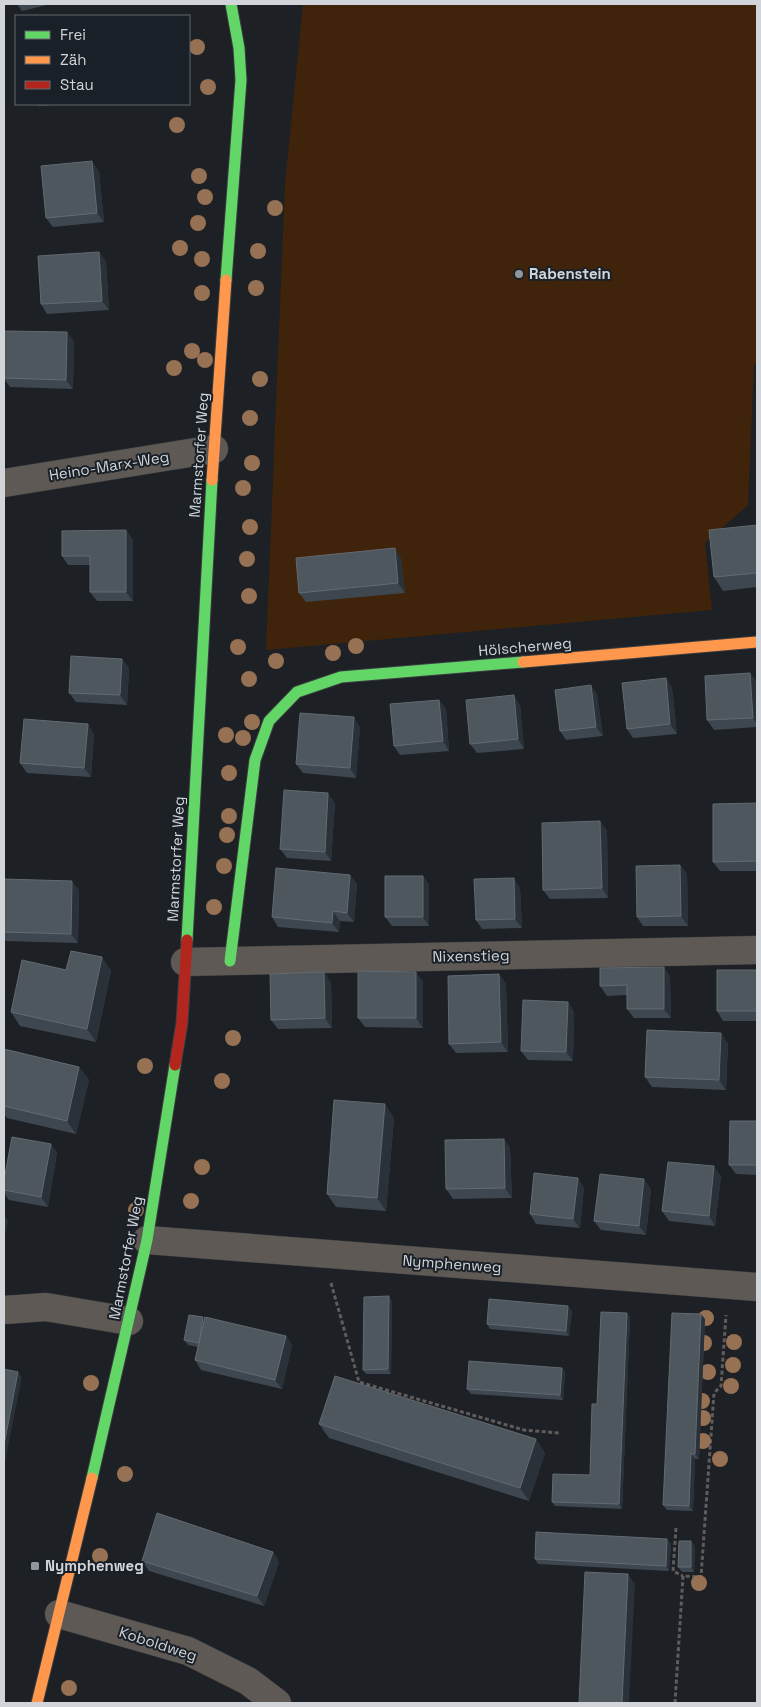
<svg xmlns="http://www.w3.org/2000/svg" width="761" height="1707" font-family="'Space Grotesk',sans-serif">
	<rect width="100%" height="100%" fill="#1d2024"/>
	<path fill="#3f240b" d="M 303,4 L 757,4 L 757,364 L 754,364 L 748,505 L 705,543 L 712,610 L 266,650 L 285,184 Z"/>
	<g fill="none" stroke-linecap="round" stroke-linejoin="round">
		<defs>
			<path id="street" d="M 4,483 L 214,449
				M 185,962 L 757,950
				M 147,1240 L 757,1287
				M 4,1310 L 46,1307 L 129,1321
				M 59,1614 L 188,1651 L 248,1681 L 277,1703"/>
			<path id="fast" d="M 226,280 L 241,80 L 239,48 L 231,4
				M 187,940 L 212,480
				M 230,961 L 255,760 L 269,721 L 297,692 L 341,677 L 523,662
				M 92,1478 L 147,1240 L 175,1065"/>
			<path id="slow" d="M 212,480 L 226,280
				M 523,662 L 757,642
				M 37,1703 L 92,1478"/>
			<path id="jam" d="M 175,1065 L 182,1023 L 187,940"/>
		</defs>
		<use href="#street" stroke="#3b3d40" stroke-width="29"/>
		<use href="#fast" stroke="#3b3d40" stroke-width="13"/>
		<use href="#slow" stroke="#3b3d40" stroke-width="13"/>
		<use href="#jam" stroke="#3b3d40" stroke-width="13"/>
		<path stroke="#5f5c5b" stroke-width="3" stroke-dasharray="4 2.5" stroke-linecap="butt" d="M 331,1283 L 359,1382 L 524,1430 L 559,1433
			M 676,1528 L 673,1571 L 683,1576
			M 675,1703 L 683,1576 L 701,1577 L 714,1393 L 721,1386 L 726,1315"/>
		<use href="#street" stroke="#5e5954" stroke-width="28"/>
		<use href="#fast" stroke="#63d668" stroke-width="11"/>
		<use href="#slow" stroke="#ff974d" stroke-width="11"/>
		<use href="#jam" stroke="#b3261e" stroke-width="11"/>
	</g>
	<g fill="#977154">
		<circle cx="197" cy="47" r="8"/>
		<circle cx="208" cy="87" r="8"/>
		<circle cx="177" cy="125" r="8"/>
		<circle cx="199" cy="176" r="8"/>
		<circle cx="205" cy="197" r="8"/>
		<circle cx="275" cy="208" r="8"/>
		<circle cx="198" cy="223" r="8"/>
		<circle cx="180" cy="248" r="8"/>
		<circle cx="258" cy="251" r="8"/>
		<circle cx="202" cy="259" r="8"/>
		<circle cx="256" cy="288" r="8"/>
		<circle cx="202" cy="293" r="8"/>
		<circle cx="192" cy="351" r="8"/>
		<circle cx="205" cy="360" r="8"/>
		<circle cx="174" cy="368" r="8"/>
		<circle cx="260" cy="379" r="8"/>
		<circle cx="250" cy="418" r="8"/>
		<circle cx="252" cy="463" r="8"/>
		<circle cx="243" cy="488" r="8"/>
		<circle cx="250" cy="527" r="8"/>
		<circle cx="247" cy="559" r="8"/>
		<circle cx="249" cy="596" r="8"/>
		<circle cx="356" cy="646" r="8"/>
		<circle cx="238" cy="647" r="8"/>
		<circle cx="333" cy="653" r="8"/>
		<circle cx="276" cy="661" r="8"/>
		<circle cx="249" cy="679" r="8"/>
		<circle cx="252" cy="722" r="8"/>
		<circle cx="226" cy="735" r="8"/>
		<circle cx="243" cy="738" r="8"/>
		<circle cx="229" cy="773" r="8"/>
		<circle cx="229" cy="816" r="8"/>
		<circle cx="227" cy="835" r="8"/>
		<circle cx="224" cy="866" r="8"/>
		<circle cx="214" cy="907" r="8"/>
		<circle cx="233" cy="1038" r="8"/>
		<circle cx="145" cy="1066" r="8"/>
		<circle cx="222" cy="1081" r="8"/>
		<circle cx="202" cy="1167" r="8"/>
		<circle cx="191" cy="1201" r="8"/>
		<circle cx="136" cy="1210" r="8"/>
		<circle cx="706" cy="1318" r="8"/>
		<circle cx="734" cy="1342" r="8"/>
		<circle cx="704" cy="1343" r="8"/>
		<circle cx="733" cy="1365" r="8"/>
		<circle cx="708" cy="1372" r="8"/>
		<circle cx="91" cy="1383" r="8"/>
		<circle cx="731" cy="1386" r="8"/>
		<circle cx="702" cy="1401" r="8"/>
		<circle cx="703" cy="1418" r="8"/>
		<circle cx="703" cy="1441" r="8"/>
		<circle cx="720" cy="1459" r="8"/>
		<circle cx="125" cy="1474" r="8"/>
		<circle cx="100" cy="1556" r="8"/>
		<circle cx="699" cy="1583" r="8"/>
		<circle cx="69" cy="1688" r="8"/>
	</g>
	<path fill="#3e474f" d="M 17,4 L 51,4 L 22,11 Z
		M 37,104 L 66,104 L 39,106 Z
		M 99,171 L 104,222 L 53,227 L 46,218 Z
		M 99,252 L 106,262 L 109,310 L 47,314 L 41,304 Z
		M 74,341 L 73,389 L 10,387 L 4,379 L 4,378 Z
		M 757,525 L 757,587 L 723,591 L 714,577 Z
		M 126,530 L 133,540 L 133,601 L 97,601 L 90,592 L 90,565 L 68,565 L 62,556 Z
		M 401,558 L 405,593 L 306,602 L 299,593 Z
		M 122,659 L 129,668 L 127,705 L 76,702 L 69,693 Z
		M 750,673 L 757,682 L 757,727 L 714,730 L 707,720 Z
		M 666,678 L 672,688 L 677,734 L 633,738 L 627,729 Z
		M 591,685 L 597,695 L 603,736 L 566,740 L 560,731 Z
		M 439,700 L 446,709 L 449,751 L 400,755 L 394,746 Z
		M 520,705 L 524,749 L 477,753 L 470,744 Z
		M 360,727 L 356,778 L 303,773 L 296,764 Z
		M 94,734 L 91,777 L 27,773 L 20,763 Z
		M 335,803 L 331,861 L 287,858 L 280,849 Z
		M 757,803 L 757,871 L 720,871 L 713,862 Z
		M 607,830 L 608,898 L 550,899 L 543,890 Z
		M 680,865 L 687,874 L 688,926 L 643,926 L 637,917 Z
		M 350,875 L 357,884 L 354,922 L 340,921 L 339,932 L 278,927 L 272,917 Z
		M 423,876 L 429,885 L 429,926 L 392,926 L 385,917 Z
		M 4,879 L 79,890 L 78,943 L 4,941 Z
		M 520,888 L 522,928 L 482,929 L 476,920 Z
		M 102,957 L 111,971 L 96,1042 L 20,1026 L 11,1012 Z
		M 664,967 L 670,977 L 671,1018 L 634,1018 L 627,1009 L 627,995 L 607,996 L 600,986 Z
		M 757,970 L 757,1021 L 723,1021 L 717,1011 Z
		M 499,974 L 506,984 L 508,1052 L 456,1053 L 449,1044 Z
		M 423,981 L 423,1028 L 365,1027 L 358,1018 Z
		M 331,982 L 332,1028 L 278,1029 L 271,1020 Z
		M 568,1002 L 574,1012 L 573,1061 L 528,1060 L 521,1051 Z
		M 728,1043 L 726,1090 L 652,1087 L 645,1077 Z
		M 4,1049 L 79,1067 L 89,1080 L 76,1134 L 7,1118 L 4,1114 Z
		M 394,1118 L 386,1211 L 336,1207 L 327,1194 Z
		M 757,1121 L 757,1175 L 736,1174 L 729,1165 Z
		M 504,1139 L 510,1148 L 512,1198 L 453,1199 L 446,1189 Z
		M 51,1144 L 57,1153 L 48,1207 L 9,1200 L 4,1193 L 4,1180 Z
		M 721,1176 L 715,1226 L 669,1221 L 662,1211 Z
		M 584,1187 L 580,1228 L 536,1224 L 530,1214 Z
		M 651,1189 L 646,1235 L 601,1230 L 594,1221 Z
		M 392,1301 L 391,1374 L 366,1374 L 363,1370 Z
		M 572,1311 L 569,1336 L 490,1329 L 487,1324 Z
		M 627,1313 L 630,1318 L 622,1509 L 555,1506 L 552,1502 L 590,1475 Z
		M 205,1319 L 286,1336 L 292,1345 L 282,1389 L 201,1370 L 195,1360 L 198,1347 L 188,1345 L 184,1340 Z
		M 705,1319 L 699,1459 L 695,1459 L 693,1511 L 667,1510 L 663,1505 Z
		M 562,1368 L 565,1372 L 563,1400 L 471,1394 L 467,1389 Z
		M 319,1424 L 536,1439 L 545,1453 L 529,1501 L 329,1438 Z
		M 671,1544 L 669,1571 L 538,1564 L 535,1559 Z
		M 695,1546 L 694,1572 L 682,1572 L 678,1567 Z
		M 273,1552 L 279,1562 L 264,1606 L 149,1571 L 142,1561 Z"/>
	<path fill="#2a3138" d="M 92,161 L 99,171 L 104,222 L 97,213 Z
		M 99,252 L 106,262 L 109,310 L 102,301 Z
		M 67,332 L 74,341 L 73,389 L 66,380 Z
		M 126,530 L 133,540 L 133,601 L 126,592 Z
		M 395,548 L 401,558 L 405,593 L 398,583 Z
		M 122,659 L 129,668 L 127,705 L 120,695 Z
		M 750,673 L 757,682 L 757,724 L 753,718 Z
		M 666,678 L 672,688 L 677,734 L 670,724 Z
		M 591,685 L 597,695 L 603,736 L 596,727 Z
		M 514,695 L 520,705 L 524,749 L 518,739 Z
		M 439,700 L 446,709 L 449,751 L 443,741 Z
		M 354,717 L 360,727 L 356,778 L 350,768 Z
		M 88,724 L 94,734 L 91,777 L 84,768 Z
		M 328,793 L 335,803 L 331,861 L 325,852 Z
		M 600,821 L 607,830 L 608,898 L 602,888 Z
		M 680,865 L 687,874 L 688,926 L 681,916 Z
		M 350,875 L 357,884 L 354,922 L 347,913 Z
		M 423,876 L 429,885 L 429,926 L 423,917 Z
		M 514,878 L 520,888 L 522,928 L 515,919 Z
		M 72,881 L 79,890 L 78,943 L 71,934 Z
		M 333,911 L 340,921 L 339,932 L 332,923 Z
		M 102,957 L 111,971 L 96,1042 L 87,1029 Z
		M 664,967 L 670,977 L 671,1018 L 664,1009 Z
		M 324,972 L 331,982 L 332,1028 L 325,1018 Z
		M 416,972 L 423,981 L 423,1028 L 416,1018 Z
		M 499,974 L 506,984 L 508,1052 L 501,1042 Z
		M 568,1002 L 574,1012 L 573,1061 L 566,1052 Z
		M 721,1033 L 728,1043 L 726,1090 L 719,1080 Z
		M 79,1067 L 89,1080 L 76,1134 L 67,1121 Z
		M 385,1104 L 394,1118 L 386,1211 L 377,1198 Z
		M 504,1139 L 510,1148 L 512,1198 L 505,1188 Z
		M 51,1144 L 57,1153 L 48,1207 L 41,1197 Z
		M 714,1166 L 721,1176 L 715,1226 L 709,1216 Z
		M 578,1178 L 584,1187 L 580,1228 L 573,1219 Z
		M 644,1179 L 651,1189 L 646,1235 L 639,1226 Z
		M 5,1216 L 8,1221 L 4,1239 L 4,1220 Z
		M 389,1296 L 392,1301 L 391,1374 L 388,1369 Z
		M 568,1306 L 572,1311 L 569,1336 L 566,1331 Z
		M 627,1313 L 630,1318 L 622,1509 L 619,1504 Z
		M 701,1314 L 705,1319 L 699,1459 L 695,1454 Z
		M 203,1317 L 207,1321 L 199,1343 Z
		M 286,1336 L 292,1345 L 282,1389 L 275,1380 Z
		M 562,1368 L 565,1372 L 563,1400 L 560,1395 Z
		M 18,1372 L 22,1377 L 4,1467 L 4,1445 Z
		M 536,1439 L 545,1453 L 529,1501 L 520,1488 Z
		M 691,1454 L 695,1459 L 693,1511 L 689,1506 Z
		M 667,1539 L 671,1544 L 669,1571 L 666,1566 Z
		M 691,1541 L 695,1546 L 694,1572 L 691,1567 Z
		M 273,1552 L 279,1562 L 264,1606 L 257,1596 Z
		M 628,1574 L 635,1584 L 629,1703 L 622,1703 Z"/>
	<path fill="#4e565e" stroke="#626a72" d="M 92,161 L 97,213 L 46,218 L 41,166 Z
		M 99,252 L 102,301 L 41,304 L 38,256 Z
		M 4,331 L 67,332 L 66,380 L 4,378 Z
		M 757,525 L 757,573 L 714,577 L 709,530 Z
		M 126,530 L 126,592 L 90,592 L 90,556 L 62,556 L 62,531 Z
		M 395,548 L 398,583 L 299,593 L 296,558 Z
		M 71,656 L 122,659 L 120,695 L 69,693 Z
		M 750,673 L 753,718 L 707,720 L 705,676 Z
		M 666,678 L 670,724 L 627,729 L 622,683 Z
		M 591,685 L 596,727 L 560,731 L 555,690 Z
		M 514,695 L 518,739 L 470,744 L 466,700 Z
		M 439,700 L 443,741 L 394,746 L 390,704 Z
		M 300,713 L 354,717 L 350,768 L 296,764 Z
		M 24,719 L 88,724 L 84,768 L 20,763 Z
		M 284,790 L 328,793 L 325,852 L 280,849 Z
		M 757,803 L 757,861 L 713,862 L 713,804 Z
		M 600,821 L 602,888 L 543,890 L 542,823 Z
		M 680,865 L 681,916 L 637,917 L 636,866 Z
		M 276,868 L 350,875 L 347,913 L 333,911 L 332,923 L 272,917 Z
		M 385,876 L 423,876 L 423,917 L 385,917 Z
		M 514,878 L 515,919 L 476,920 L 474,879 Z
		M 4,879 L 72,881 L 71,934 L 4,932 Z
		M 71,951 L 102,957 L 87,1029 L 11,1012 L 22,960 L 66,970 Z
		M 664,967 L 664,1009 L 627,1009 L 627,985 L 600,986 L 600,968 Z
		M 717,970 L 757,970 L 757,1011 L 717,1011 Z
		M 358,971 L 416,972 L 416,1018 L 358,1018 Z
		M 324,972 L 325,1018 L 271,1020 L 270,974 Z
		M 499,974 L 501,1042 L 449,1044 L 448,976 Z
		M 523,1000 L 568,1002 L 566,1052 L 521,1051 Z
		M 647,1030 L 721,1033 L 719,1080 L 645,1077 Z
		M 4,1049 L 79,1067 L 67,1121 L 4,1106 Z
		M 334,1100 L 385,1104 L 377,1198 L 327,1194 Z
		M 730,1121 L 757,1121 L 757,1165 L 729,1165 Z
		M 12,1137 L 51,1144 L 41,1197 L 4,1190 L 4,1180 Z
		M 504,1139 L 505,1188 L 446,1189 L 445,1140 Z
		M 668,1162 L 714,1166 L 709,1216 L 662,1211 Z
		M 534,1173 L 578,1178 L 573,1219 L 530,1214 Z
		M 600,1174 L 644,1179 L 639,1226 L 594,1221 Z
		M 389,1296 L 388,1369 L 363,1370 L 364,1297 Z
		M 489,1299 L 568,1306 L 566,1331 L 487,1324 Z
		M 601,1312 L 627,1313 L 619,1504 L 552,1502 L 553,1474 L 590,1475 L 592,1404 L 597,1404 Z
		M 672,1313 L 701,1314 L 695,1454 L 691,1454 L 689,1506 L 663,1505 Z
		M 189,1315 L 203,1317 L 199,1343 L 184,1340 Z
		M 205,1317 L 286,1336 L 275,1380 L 195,1360 Z
		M 469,1361 L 562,1368 L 560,1395 L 467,1389 Z
		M 4,1369 L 18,1372 L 4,1445 Z
		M 335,1376 L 536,1439 L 520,1488 L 319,1424 Z
		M 157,1513 L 273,1552 L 257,1596 L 142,1561 Z
		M 536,1532 L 667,1539 L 666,1566 L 535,1559 Z
		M 679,1541 L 691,1541 L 691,1567 L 678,1567 Z
		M 585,1572 L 628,1574 L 622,1703 L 579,1703 Z"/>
	<g fill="#92969a" stroke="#1a2027" stroke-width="2">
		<circle cx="519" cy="274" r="5"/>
		<rect x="30" y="1561" width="10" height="10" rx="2.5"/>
	</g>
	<g text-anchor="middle" stroke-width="4" stroke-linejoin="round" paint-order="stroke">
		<g font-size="15" font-weight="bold" fill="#d1d5da" stroke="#1a2027" text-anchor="start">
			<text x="529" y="279">Rabenstein</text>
			<text x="45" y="1571">Nymphenweg</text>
		</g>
		<g font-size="15" fill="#d1d5da" stroke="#1a2027">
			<text transform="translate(199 455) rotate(-86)" y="5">Marmstorfer Weg</text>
			<text transform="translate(109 466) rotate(-9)" y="5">Heino-Marx-Weg</text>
			<text transform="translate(525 647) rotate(-5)" y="5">Hölscherweg</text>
			<text transform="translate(176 859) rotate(-87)" y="5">Marmstorfer Weg</text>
			<text transform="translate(471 956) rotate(-1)" y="5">Nixenstieg</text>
			<text transform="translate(126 1258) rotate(-79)" y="5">Marmstorfer Weg</text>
			<text transform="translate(452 1264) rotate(4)" y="5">Nymphenweg</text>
			<text transform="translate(158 1644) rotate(18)" y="5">Koboldweg</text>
		</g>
	</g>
	<rect width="761" height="1707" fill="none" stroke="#d1d5da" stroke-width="10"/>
	<rect x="15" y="15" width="175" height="90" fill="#1a2027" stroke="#63686f"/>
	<rect x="25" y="31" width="25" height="8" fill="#63d668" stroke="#63686f"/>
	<text x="60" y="40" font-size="15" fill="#d1d5da">Frei</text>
	<rect x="25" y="56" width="25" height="8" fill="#ff974d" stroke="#63686f"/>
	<text x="60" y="65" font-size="15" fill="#d1d5da">Zäh</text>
	<rect x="25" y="81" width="25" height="8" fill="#b3261e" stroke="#63686f"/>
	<text x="60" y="90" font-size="15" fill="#d1d5da">Stau</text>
</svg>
